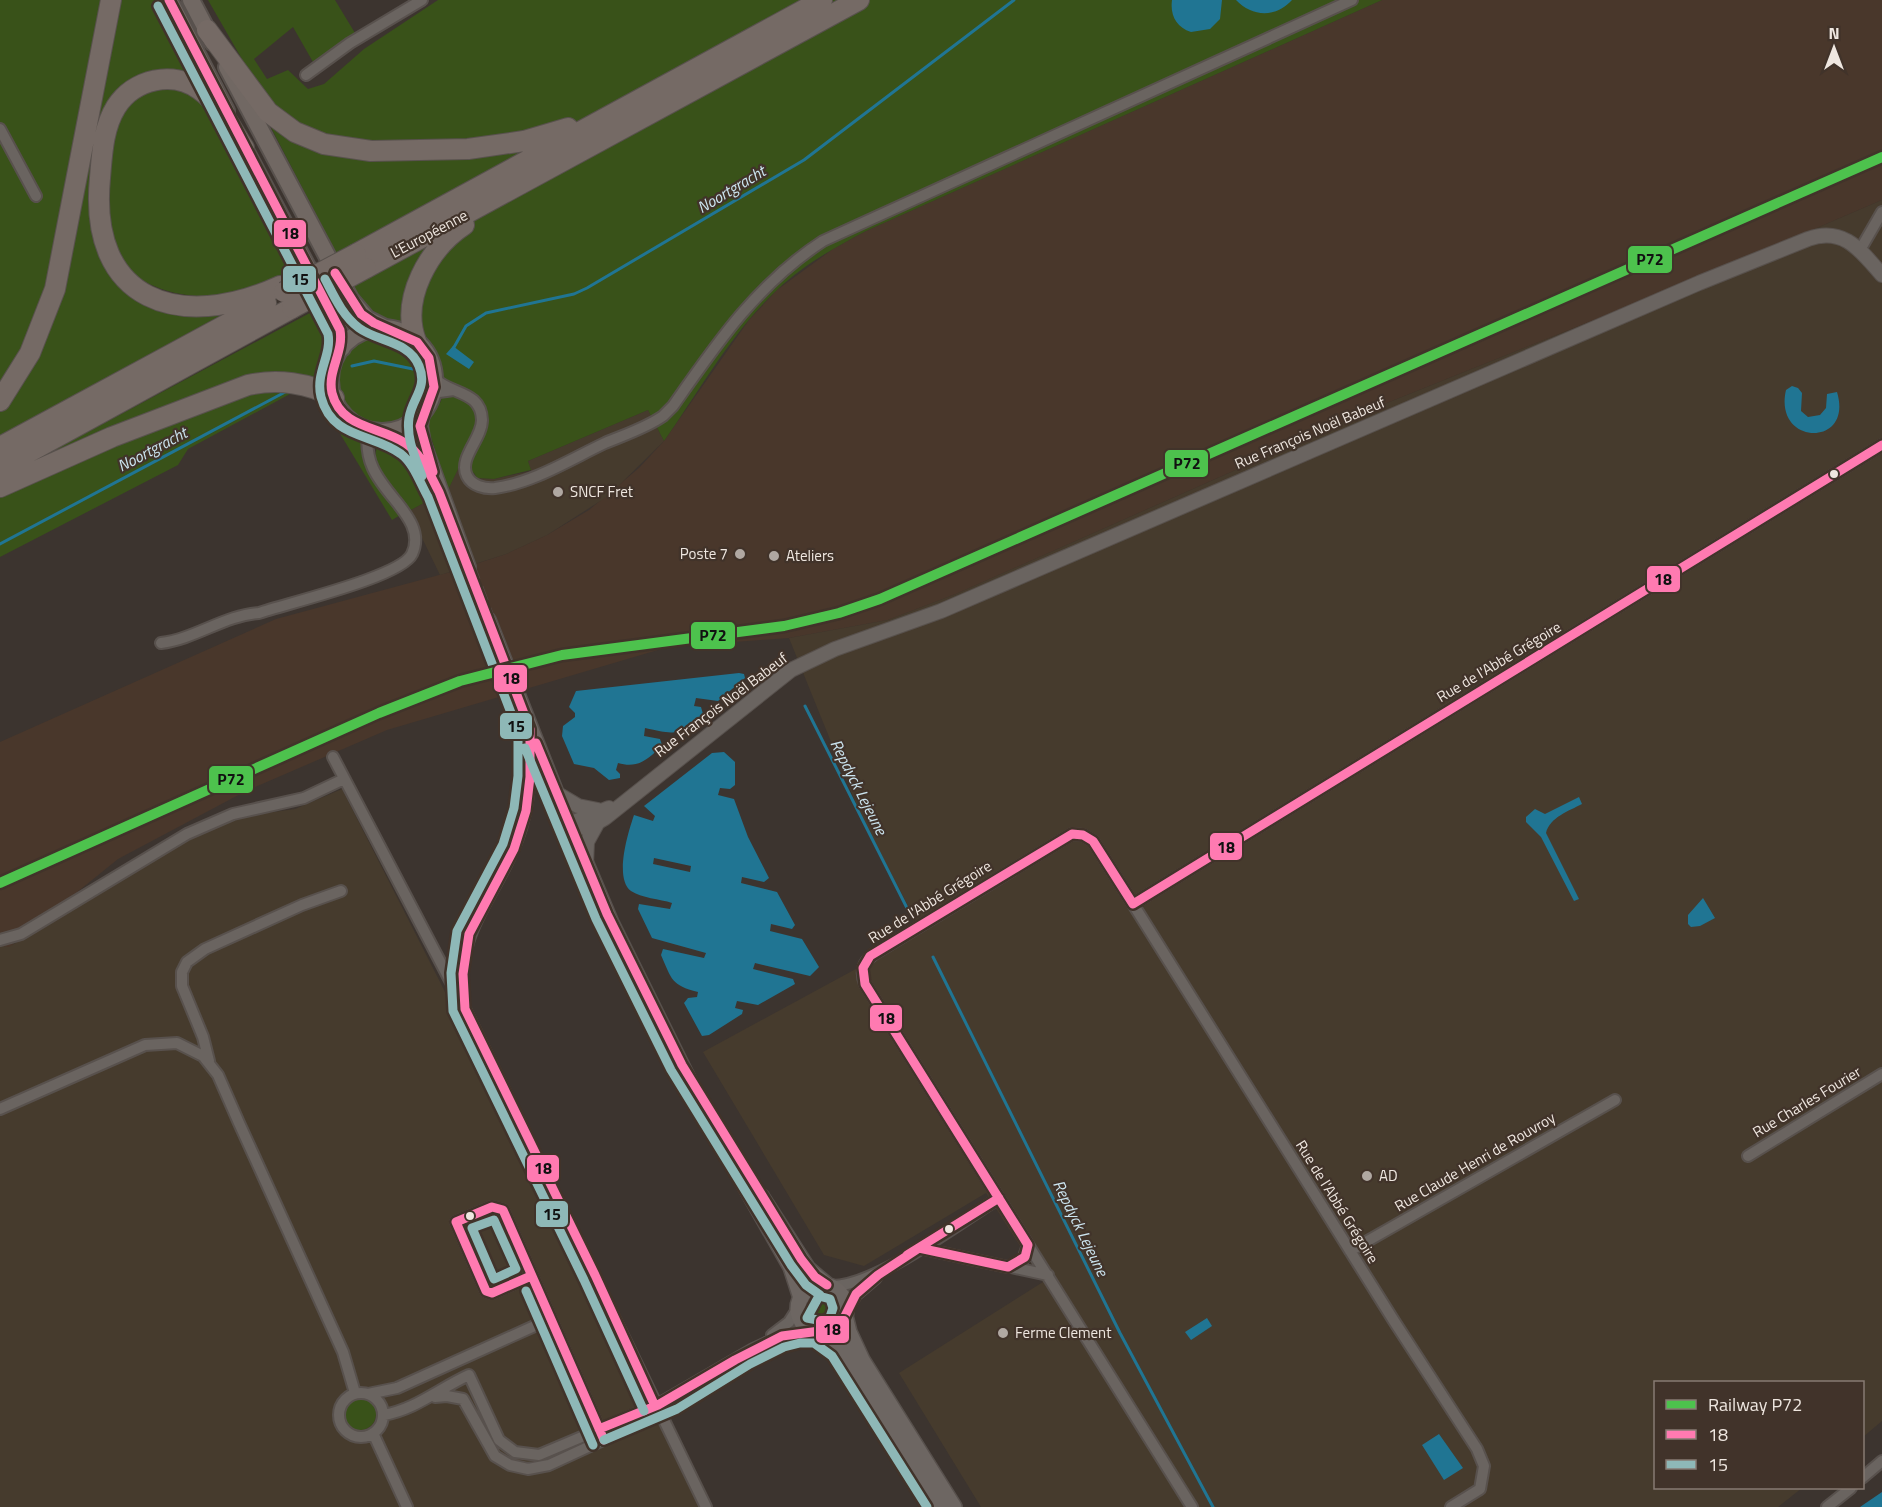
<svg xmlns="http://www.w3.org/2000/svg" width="1882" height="1507" font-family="'Titillium Web',sans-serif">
	<rect width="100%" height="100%" fill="#3c342f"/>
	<path fill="#49372b" d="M 1382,0 L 1882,0 L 1882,200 L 1719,270 L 1387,403 L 956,594 L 888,620 L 789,638 L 668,647 L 387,730 L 246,791 L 118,859 L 13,944 L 8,985 L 0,990 L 0,742 L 276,619 L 454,571 L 506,554 L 547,535 L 589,510 L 639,468 L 664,441 L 749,320 L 777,290 L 833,249 L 866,231 Z"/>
	<path fill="#463b2d" d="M 1882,200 L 1882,1421 L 1863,1437 L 1862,1382 L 1656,1382 L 1656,1488 L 1802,1488 L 1778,1507 L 981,1507 L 899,1373 L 1043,1282 L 986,1193 L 864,1266 L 824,1255 L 703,1052 L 922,933 L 859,811 L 789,638 L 888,620 L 956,594 L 1387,403 L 1719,270 Z
		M 648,410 L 664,441 L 608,496 L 547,535 L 506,554 L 440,575 L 409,511 L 448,490 L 459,466 L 477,478 L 494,479 L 531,471 L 528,461 Z
		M 342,789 L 570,1238 L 699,1507 L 0,1507 L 0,946 L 9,947 L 168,850 L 223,824 L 253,815 L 295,809 Z"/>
	<path fill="#395219" d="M 0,0 L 104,0 L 45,294 L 26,342 L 0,387 Z
		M 116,0 L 161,0 L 206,86 L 133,84 L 95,177 L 125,287 L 236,307 L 0,436 L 0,409 L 30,364 Z
		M 208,0 L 335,0 L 355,33 L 313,62 L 293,27 L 254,59 L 267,79 L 288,70 L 308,89 L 324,84 L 364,49 L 438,0 L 1382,0 L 866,231 C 834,248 803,265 777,290 C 731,333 700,390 664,441 L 648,410 L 528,461 L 531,470 L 494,479 L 477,478 L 474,473 L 459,467 L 448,490 L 428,428 L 428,421 L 441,401 L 444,378 L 437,352 L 418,330 L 383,317 L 367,307 L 357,293 L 267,120 L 262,94 Z
		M 167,86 L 186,91 L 202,100 L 215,116 L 300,265 L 297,267 C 277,277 256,289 234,294 C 192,302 128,291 113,244 C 107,226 106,199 109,181 C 111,159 111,133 121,113 C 130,97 150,89 167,86 Z
		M 321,307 C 341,339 327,350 324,383 L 290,377 L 0,479 Z
		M337 380a45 45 0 1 1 90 0a45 45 0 1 1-90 0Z
		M 276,389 L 290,394 L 188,449 L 178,465 L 0,557 L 0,495 L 223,398 Z
		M 321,402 L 336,422 L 360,438 C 366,473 380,488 402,514 L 392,520 Z
		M 379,444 L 399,446 L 407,452 L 433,498 L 409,511 C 397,496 365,464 379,444 Z
		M806 1309a16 16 0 1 1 32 0a16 16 0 1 1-32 0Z
		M344 1414a16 16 0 1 1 32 0a16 16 0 1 1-32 0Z"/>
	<path fill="#207593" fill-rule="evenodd" d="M 1172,0 L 1222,0 L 1220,19 L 1210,29 L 1191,32 C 1176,27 1170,15 1172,0 Z
		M 1236,0 L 1292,0 C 1276,18 1252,17 1236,0 Z
		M 453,346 L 474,362 L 469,369 L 446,354 Z
		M 1792,386 L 1798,388 L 1802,393 L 1801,411 L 1808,417 L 1820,415 L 1826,408 L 1827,394 L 1837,392 C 1854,448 1773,446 1786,390 Z
		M 739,673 L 744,674 L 745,678 L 718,701 L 696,698 L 694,706 L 701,707 L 703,714 C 677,736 677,735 645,728 L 644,736 L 660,739 L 662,745 C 649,759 638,769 618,763 L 616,770 L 620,774 L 620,778 L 609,780 L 594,768 L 574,764 L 562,736 L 563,726 L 575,717 L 575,713 L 569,707 L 576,691 Z
		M 724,752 L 735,762 L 735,785 L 730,789 L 720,788 L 718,795 L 734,799 L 748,837 L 769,878 L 764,882 L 742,877 L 741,883 L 777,892 L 795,925 L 792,929 L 771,924 L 770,931 L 802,939 L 819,967 L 810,976 L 755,963 L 753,969 L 793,979 L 795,984 L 758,1005 L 737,1001 L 735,1008 L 743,1010 L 742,1014 L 709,1035 L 702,1036 L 684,1003 L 688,998 L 697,997 L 698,992 C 671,985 672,980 661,955 L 663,949 L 704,958 L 706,953 L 652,938 L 638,909 L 639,904 L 670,909 L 672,903 C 660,899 641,898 631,891 C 614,878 628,833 634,815 L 653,821 L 655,816 L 644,806 L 712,753 ZM 654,858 L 691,866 L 690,872 L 653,864 Z
		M 1579,797 L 1582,804 C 1569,811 1550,817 1546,833 L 1579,899 L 1574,901 L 1541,837 L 1526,822 L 1526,817 L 1535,809 L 1545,814 Z
		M 1703,898 L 1715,918 L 1700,926 L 1691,927 L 1688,924 L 1688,915 Z
		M 1207,1318 L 1212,1326 L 1191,1340 L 1185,1332 Z
		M 1439,1434 L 1463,1468 L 1444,1480 L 1422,1445 Z
		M 1882,1492 L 1882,1507 L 1860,1507 Z"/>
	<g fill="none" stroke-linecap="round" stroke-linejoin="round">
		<path stroke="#207593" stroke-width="3" d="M 453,349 L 466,326 L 486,313 L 574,294 L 587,288 L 804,160 L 1014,0
			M 352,366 L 374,361 L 413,369
			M 0,544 L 287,391
			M 805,706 L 908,910
			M 933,957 L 1120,1333 L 1213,1507"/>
		<path stroke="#574f4a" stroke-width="15" stroke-dasharray="15 8" stroke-linecap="butt" d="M 468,567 L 488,620"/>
		<defs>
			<path id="minor" d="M 306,75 L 350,43 L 422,0
				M 0,129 L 36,196
				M 1860,250 L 1882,212
				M 434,378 C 450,395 481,390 482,420 C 482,439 458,458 467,476 C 472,486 485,489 495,488 C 533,483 571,459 605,443 C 624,435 646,428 663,416 L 673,406 C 717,343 757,284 823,241 L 1352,0
				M 432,396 L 439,392 L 454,390
				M 161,643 C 195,639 225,615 259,613 C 288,603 401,577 412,554 C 422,533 407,515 395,500 C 376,477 364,461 368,430
				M 333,757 L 465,1009 L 706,1507
				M 1133,904 L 1394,1321 L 1477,1449 L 1484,1466 L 1480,1489 L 1451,1507
				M 0,940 L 21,934 L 187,834 L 233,814 L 304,798 L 344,779
				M 464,1003 C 454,930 494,901 517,840 C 530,806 531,771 530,735
				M 209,1061 L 203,1037 L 182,986 L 182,972 L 187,962 L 205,949 L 302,905 L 341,891
				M 0,1109 L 145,1045 L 177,1043 L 203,1056 L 218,1075 L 239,1123 L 343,1352 L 355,1393
				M 1748,1156 L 1882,1074
				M 919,1248 L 1008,1267 L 1023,1260 L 1028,1245
				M 1350,1251 L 1615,1100
				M 1011,1267 L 1048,1275
				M 531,1276 L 492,1293 L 486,1291 L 456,1222 L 492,1207 L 503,1210 L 604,1440
				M 832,1286 C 876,1286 959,1223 999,1198
				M 846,1311 L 856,1295 L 876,1278
				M 772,1335 L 789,1322 L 798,1308
				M339 1415a22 22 0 1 1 44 0a22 22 0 1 1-44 0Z
				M 368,1394 L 397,1388 L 550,1319
				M 435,1397 L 447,1396 L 463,1399 L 495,1456 L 510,1465 L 528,1469 L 549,1465 L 640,1423 L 655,1406
				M 383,1415 C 415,1410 440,1388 469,1375 L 499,1440 L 515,1452 L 539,1455 L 655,1406 L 753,1349 L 781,1336 L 799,1331 L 812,1330
				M 373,1433 L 407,1507
				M 1862,1478 L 1882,1461
				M 1192,1507 L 865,984 C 860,971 863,962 874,954 L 1072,834 L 1083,835 L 1093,841 L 1133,904 L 1882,445
				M 1827,1507 L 1851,1488"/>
			<path id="tertiary" d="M 556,793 L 578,806 L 598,810
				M 569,824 L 609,808
				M 571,830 L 593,825 L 605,818 L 791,670 L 835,649 L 941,611 L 1699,283 L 1808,239 C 1844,226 1861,251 1882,275
				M 586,864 L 587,842 L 598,822"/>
			<path id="secondary" d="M 422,414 L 420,426 L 423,443 L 468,567
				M 382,432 L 408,444 L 425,466
				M 488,620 L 556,793 L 611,923 L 715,1133 L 791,1267 L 801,1298
				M 761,1196 L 808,1269 L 827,1285
				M798 1309a24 24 0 1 1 48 0a24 24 0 1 1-48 0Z
				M 845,1316 L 849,1332 L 862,1360 L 954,1507
				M 823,1333 L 834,1340 L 846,1354 L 941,1507"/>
			<path id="primary" d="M 169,0 L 226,111
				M 191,0 L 213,42
				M 227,67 L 350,299 L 367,319 L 387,329
				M 238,137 L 338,325 L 342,348
				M330 380a52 52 0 1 1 104 0a52 52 0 1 1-104 0Z"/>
			<path id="motorway" d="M 207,30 L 268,112 L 295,132 L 324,144 L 371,151 L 468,149 L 524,141 L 568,128
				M 244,148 C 231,128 220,104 200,90 C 173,70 134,79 116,107 C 103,128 102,154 100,178 C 88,302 180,332 280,286
				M 356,254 L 822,0
				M 366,268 L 859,0
				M 416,341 C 400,299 429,248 464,225
				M 0,401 L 30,353 L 55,289 L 111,0
				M 0,447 L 266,303
				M 0,468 L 292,308
				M 0,487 L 112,437 L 248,385 C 276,379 310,382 334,398"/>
		</defs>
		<use href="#minor" stroke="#58514d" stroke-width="14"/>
		<use href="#tertiary" stroke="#58514d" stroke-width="16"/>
		<use href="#secondary" stroke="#58514d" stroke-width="18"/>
		<use href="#primary" stroke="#58514d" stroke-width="20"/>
		<use href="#motorway" stroke="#58514d" stroke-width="22"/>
		<use href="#minor" stroke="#6a6460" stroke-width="10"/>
		<use href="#tertiary" stroke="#6a6460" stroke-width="14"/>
		<use href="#secondary" stroke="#6d6662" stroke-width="15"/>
		<use href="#primary" stroke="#716863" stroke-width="16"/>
		<use href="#motorway" stroke="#756a65" stroke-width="20"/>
		<defs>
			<path id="motorway-bridge" d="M 284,292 L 356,254
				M 292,308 L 366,268"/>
		</defs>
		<use href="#motorway-bridge" stroke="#58514d" stroke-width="22" stroke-linecap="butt"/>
		<use href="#motorway-bridge" stroke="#756a65" stroke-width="20"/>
		<defs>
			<path id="bus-1" d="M 169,0 L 340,330 C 344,352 327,371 332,393 C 341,429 380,426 405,443 C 422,454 430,475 439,492 L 530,729 L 530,777 L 526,811 L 514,849 L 469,934 L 463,974 L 465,1009 L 595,1275 L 655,1406
				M 335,273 L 361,314 L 374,323 L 417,342 L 429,358 L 434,387 L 420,426 L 433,472
				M 536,743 L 607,914 L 682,1065 L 801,1259 L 815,1277 L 827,1285
				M 907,1255 L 999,1198
				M 531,1276 L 492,1293 L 486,1291 L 456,1222 L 492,1207 L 503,1210 L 604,1440
				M 599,1429 L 658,1405 L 735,1360 L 782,1336 L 835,1329 L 842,1322 L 856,1294 L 878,1275 L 919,1248 L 1008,1267 L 1025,1257 L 1028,1245 L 865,984 L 863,968 L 870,956 L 1072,834 L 1083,835 L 1093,841 L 1133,904 L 1882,445"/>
			<path id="bus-2" d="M 158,6 L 328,334 C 332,355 315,373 321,397 C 332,439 372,433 401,454 C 414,464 420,483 428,497 L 518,731 L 518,776 L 514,808 L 503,844 L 457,931 L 451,973 L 453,1011 L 584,1280 L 644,1411
				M 325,279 C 334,296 342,315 359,328 C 378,342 409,341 419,366 C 428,388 412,398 409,418 C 406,438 415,457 422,476
				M 525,748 L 596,919 L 671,1070 L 791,1265 L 806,1285 L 820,1295
				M 494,1220 L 516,1269 L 494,1279 L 472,1228 Z
				M 526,1291 L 593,1445
				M 819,1296 L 830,1299 L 833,1308 L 830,1317 L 823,1321 L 807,1318 Z
				M 604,1440 L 677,1409 L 750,1364 L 784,1347 L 800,1343 L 814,1343 L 832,1356 L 927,1507"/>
		</defs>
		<use href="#bus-1" stroke="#41332a" stroke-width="14"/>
		<use href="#bus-2" stroke="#41332a" stroke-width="14"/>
		<use href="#bus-1" stroke="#ff7ab1" stroke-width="9"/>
		<use href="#bus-2" stroke="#8eb8b7" stroke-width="9"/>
		<defs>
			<path id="rail-1" d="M 0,883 L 379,713 L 460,681 L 562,655 L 784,626 L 839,613 L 880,599 L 1882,157"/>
		</defs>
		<use href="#rail-1" stroke="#41332a" stroke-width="15"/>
		<use href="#rail-1" stroke="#4dc24d" stroke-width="10"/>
	</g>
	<g fill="#efe7e0" stroke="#41332a" stroke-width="2">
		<circle cx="1834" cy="474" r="5"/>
		<circle cx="470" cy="1216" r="5"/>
		<circle cx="949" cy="1229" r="5"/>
	</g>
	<g fill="#b0a8a2" stroke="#41332a" stroke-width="2">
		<circle cx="558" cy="492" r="6"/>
		<circle cx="740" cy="554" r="6"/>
		<circle cx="774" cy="556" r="6"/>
		<circle cx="1367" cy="1176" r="6"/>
		<circle cx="1003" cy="1333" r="6"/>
	</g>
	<g text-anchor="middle" stroke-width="4.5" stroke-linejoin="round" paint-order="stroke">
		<g font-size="15" fill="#efe7e0" stroke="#41332a">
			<text transform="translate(429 234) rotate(-28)" y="5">L'Européenne</text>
			<text transform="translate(1310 433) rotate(-23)" y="5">Rue François Noël Babeuf</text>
			<text transform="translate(1499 662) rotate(-31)" y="5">Rue de l'Abbé Grégoire</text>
			<text transform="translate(721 705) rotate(-37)" y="5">Rue François Noël Babeuf</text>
			<text transform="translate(930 902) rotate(-32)" y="5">Rue de l'Abbé Grégoire</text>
			<text transform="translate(1807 1102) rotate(-31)" y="5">Rue Charles Fourier</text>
			<text transform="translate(1475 1162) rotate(-30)" y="5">Rue Claude Henri de Rouvroy</text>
			<text transform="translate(1337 1202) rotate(58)" y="5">Rue de l'Abbé Grégoire</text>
		</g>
		<g font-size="15" fill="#efe7e0" stroke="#41332a" text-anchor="start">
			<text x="570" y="497">SNCF Fret</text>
			<text x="728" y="559" text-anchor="end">Poste 7</text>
			<text x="786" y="561">Ateliers</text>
			<text x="1379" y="1181">AD</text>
			<text x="1015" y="1338">Ferme Clement</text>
		</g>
		<g font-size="16" font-style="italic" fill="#cce5f0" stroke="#41332a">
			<text transform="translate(731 189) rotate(-31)" y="6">Noortgracht</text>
			<text transform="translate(152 449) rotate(-28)" y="6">Noortgracht</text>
			<text transform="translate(859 787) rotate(63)" y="6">Repdyck Lejeune</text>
			<text transform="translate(1081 1228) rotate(64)" y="6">Repdyck Lejeune</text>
		</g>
	</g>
	<g stroke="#41332a" stroke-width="2">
		<rect x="273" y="219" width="34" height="29" rx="6" fill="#ff7ab1"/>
		<rect x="1627" y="245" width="46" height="29" rx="6" fill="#4dc24d"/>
		<rect x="282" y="265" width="35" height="28" rx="6" fill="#8eb8b7"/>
		<rect x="1164" y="449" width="45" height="29" rx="6" fill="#4dc24d"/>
		<rect x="1646" y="565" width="35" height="28" rx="6" fill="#ff7ab1"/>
		<rect x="690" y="621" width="46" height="29" rx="6" fill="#4dc24d"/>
		<rect x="493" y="664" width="35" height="29" rx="6" fill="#ff7ab1"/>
		<rect x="499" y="712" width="34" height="28" rx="6" fill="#8eb8b7"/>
		<rect x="208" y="765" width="46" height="29" rx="6" fill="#4dc24d"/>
		<rect x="1209" y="832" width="34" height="29" rx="6" fill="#ff7ab1"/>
		<rect x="869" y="1004" width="34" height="28" rx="6" fill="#ff7ab1"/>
		<rect x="526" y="1154" width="34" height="29" rx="6" fill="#ff7ab1"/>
		<rect x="535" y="1200" width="34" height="28" rx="6" fill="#8eb8b7"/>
		<rect x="815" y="1315" width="35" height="29" rx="6" fill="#ff7ab1"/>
	</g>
	<g font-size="16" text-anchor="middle" font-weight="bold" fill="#111">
		<text x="290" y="239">18</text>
		<text x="1650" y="265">P72</text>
		<text x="300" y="285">15</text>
		<text x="1187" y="469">P72</text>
		<text x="1663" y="585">18</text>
		<text x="713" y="641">P72</text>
		<text x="511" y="684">18</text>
		<text x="516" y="732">15</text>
		<text x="231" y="785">P72</text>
		<text x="1226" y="853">18</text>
		<text x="886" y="1024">18</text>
		<text x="543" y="1174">18</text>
		<text x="552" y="1220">15</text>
		<text x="832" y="1335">18</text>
	</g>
	<rect x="1654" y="1381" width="210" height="108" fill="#41332a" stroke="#877b73" stroke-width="1.5"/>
	<rect x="1666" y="1400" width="30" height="9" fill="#4dc24d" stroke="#877b73" stroke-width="1.5"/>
	<text x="1708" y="1411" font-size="18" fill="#efe7e0">Railway P72</text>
	<rect x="1666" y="1430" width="30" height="9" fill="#ff7ab1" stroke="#877b73" stroke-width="1.5"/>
	<text x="1708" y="1441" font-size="18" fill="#efe7e0">18</text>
	<rect x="1666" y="1460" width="30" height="9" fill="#8eb8b7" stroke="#877b73" stroke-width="1.5"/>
	<text x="1708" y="1471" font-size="18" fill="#efe7e0">15</text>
	<g transform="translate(1834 48)" stroke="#41332a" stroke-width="4.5" paint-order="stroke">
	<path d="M0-4.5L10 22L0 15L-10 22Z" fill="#efe7e0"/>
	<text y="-9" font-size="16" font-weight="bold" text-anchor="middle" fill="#efe7e0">N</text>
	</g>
</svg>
